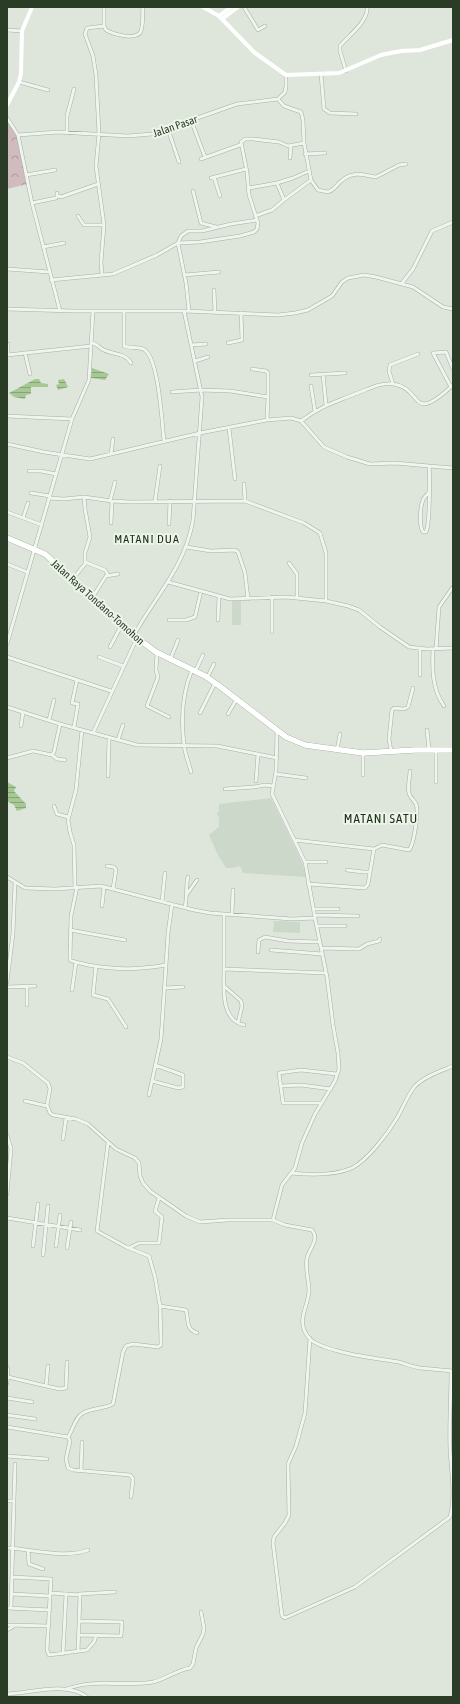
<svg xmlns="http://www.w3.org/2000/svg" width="460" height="1704" font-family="'Asap Condensed',sans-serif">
	<defs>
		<pattern id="park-crowns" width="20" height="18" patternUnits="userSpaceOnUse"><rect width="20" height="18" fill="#d0bcbe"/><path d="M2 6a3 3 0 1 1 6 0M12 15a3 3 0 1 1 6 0" fill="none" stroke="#a99a9a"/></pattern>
		<pattern id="water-rules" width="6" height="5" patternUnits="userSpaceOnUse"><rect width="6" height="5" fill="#a6c894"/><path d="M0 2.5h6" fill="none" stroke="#87a479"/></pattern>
	</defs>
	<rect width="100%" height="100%" fill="#dee6db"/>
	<path fill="#ccd8c9" d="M 232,601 L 241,601 L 241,625 L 232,625 Z
		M 271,798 L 302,862 L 306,877 L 243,873 L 240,866 L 232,868 L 226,868 L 218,855 L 209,835 L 219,827 L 219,818 L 217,813 L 219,811 L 219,804 Z
		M 274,921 L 300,922 L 300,933 L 273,932 Z"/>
	<path fill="url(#park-crowns)" d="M 7,118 L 15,128 L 28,184 L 7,189 Z"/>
	<path fill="url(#water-rules)" d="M 92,368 L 109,374 L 105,380 L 91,378 Z
		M 35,379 L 39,379 L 41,383 L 48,384 L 48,387 L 31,387 L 31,394 L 26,395 L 25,399 L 14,397 L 9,393 Z
		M 64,379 L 68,387 L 58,390 L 56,385 L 59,384 L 58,380 Z
		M 7,782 L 16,787 L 14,791 L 26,804 L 26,808 L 17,811 L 14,805 L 7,801 Z"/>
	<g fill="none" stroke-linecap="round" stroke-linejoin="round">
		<defs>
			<path id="street" d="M 104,7 L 104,26 L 106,30 C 113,34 133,40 140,33 C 144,27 142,14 143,7
				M 244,7 L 258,30 L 265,26
				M 7,30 L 22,31
				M 346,71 L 340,51 L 340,46 C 348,36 369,21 367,7
				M 321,74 L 324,109 L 330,113 L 356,114
				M 19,82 L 48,90
				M 7,118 L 18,135 L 32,203 L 60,311
				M 191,120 L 205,157
				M 168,129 L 179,162
				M 67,133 L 67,116 L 74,89
				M 18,135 L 58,132 L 128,136 L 152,134 L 237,104 L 278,99 L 285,92 L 286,86 L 286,75
				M 305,154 L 325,153
				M 290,158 L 291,146
				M 201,159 L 240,145
				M 26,175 L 55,170
				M 214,177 L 220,196
				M 211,178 L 246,169
				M 311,180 L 318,190 L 328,192 C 334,190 336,186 340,182 C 353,170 362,175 376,177 L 399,165 L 406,164
				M 277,183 L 293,178 L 309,171
				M 249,188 L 277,183 L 284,200
				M 193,191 L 201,223 L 216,227
				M 57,193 L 57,196 L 61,197 L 98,184
				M 32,203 L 56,198
				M 78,216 L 84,225 L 104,225
				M 255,216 L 272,210 L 284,200 L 311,180 L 304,143
				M 43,247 L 64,243
				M 7,269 L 49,272
				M 102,274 L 101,262 L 104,225 L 96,166 L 99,134 L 96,75 L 93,56 L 85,34 L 87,28 L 104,26
				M 184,275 L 219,272
				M 51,280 L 113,274 L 157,255 L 178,243 L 200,242 L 240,236 L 254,232 L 257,229 L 258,223 L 249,195 L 247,172 L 241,142 L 245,139 L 253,139 L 279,142 L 288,146 L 304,143 L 303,120 L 301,112 L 284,106 L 278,99
				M 402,283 L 413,269 L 432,231 L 453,222
				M 214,290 L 215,313
				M 7,309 L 73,311 L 184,311 L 202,397 L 193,520 C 185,567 156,595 134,635
				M 124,311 L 124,346 C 131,349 139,346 145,350 C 159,361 162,423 164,441
				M 184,311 L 278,315 L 295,313 L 308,310 L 332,296 L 342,282 L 348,278 L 364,275 L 376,277 L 413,287 L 443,307 L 453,309
				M 189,311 L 186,283 L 178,243 L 181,236 L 188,231 L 202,231 L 231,224 L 257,220
				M 91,342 C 96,344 98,346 102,349 C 111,355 125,352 131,363
				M 228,343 L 242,340 L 241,313
				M 8,344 L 8,354
				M 191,345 L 206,344
				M 25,353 L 30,374
				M 7,355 L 91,346
				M 195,361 L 208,357
				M 252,369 L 266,371 L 268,373 L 268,397
				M 323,374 L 326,405
				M 311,375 L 345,373
				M 393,384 L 389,371 L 390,365 L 418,354
				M 311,386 L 315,411
				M 451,387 L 433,353 L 446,352 L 453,369
				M 172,392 L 201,390 L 230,391 L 268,397 L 267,420
				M 7,416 L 72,419
				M 301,421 C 321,406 333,403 355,394 C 367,390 380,382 393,384 C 424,388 409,426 453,385
				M 229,428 L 235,479
				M 7,444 L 44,452 L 90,459 L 200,433 L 267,420 L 291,418 L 301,421 L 324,447 L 347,457 L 370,464 L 395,463 L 429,466 C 430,477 430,524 426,532 L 423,532 C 419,526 420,507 423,500 C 424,497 427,495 429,492
				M 111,454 L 113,439
				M 429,466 L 453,468
				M 29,471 L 41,471 L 56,474
				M 244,484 L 245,501
				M 31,493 L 50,496
				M 49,498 L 64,499 L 84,497 L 112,501 L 130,502 L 245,501 L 304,523 L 320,533 L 326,553 L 326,601
				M 110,501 L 115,482
				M 155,501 L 160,466
				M 7,512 L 42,525
				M 23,518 L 28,503
				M 111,523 L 112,501
				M 169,524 L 170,501
				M 186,547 L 211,551 L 235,550 L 238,552 L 245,573 L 248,599
				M 85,562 L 105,570 L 108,575
				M 289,563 L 297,574 L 297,598
				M 7,564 L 27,572
				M 72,580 L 85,564 L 85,553 L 90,537 L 85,509 L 84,497
				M 168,582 L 230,599 L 286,597 L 326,601 L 348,606 L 359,610 L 380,627 L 409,647 L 427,649 L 453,648
				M 272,597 L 272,632
				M 92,598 L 106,576 L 118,574
				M 169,620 L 186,620 L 195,617 L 201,591
				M 218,620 L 219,596
				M 7,644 L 72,419 L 89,380 L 93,311
				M 110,647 L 121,626
				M 420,648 L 420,675
				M 433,649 C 432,668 432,689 444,706
				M 436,649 L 439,607 L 453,587
				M 157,653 L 156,670 L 158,677 L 147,706 L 169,717
				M 7,657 L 111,691
				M 99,657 L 123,666
				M 170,660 L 178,640
				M 195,672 L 203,655
				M 207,678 L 214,664
				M 7,707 L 60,724 L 137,745 L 217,746 L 277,758
				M 200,713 L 215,683
				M 228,714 L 236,700
				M 49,720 L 54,700
				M 21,726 L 23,712
				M 74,727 L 78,704 L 72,703 L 77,680
				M 427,730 L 429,749
				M 93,733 L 137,638
				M 118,740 L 123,725
				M 337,750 L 340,734
				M 391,751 L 389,739 L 392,710 L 394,708 L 404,709 L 408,707 L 413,688
				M 52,755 L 57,759 L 65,760
				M 7,758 L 33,751 L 52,755 L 54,752 L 60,724
				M 191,772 C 189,763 185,754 184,745 C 181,720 182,693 192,670
				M 276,774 L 306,778
				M 363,775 L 363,753
				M 108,776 L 109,738
				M 256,781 L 258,754
				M 436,782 L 436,749
				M 225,789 L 254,787 L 265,785 L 273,786
				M 54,806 L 57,814 L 68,817
				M 294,840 L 374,849 L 382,845 L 409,850 C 414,845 419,810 416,804 C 414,800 410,798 409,793 C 407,787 410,778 410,771
				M 305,862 L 326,862
				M 107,866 L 114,867 L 116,870 L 113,889
				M 347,870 L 363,872 L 370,872
				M 7,877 L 25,888 L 55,889 L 101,886 L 194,910 L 210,913 L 292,919 L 315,918 L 305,862 L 272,794 L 276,771 L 277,731
				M 308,884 L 365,888 L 368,884 L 374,849
				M 75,887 L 74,845 L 70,832 L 68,820 L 76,790 L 82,730
				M 77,887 L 71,916 L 70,960 C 75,963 82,963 88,965 C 118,970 136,970 166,965 L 161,1039 L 149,1095
				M 187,894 L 197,880
				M 162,902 L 165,873
				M 102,906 L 104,887
				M 185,907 C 187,900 186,882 188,877
				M 313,909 L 338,909
				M 224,914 L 224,969 L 326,973
				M 232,914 L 233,890
				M 314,915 L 358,916
				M 317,926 L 345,926
				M 70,930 L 125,940
				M 321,948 L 359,949 L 367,944 L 379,941 L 380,939
				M 271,950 L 322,954
				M 258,952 L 259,940 L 265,937 L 288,941 L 319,942
				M 166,965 L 168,933 L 172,904
				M 96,966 L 93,995 L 108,999 L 126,1027
				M 224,969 C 224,987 220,1020 244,1025
				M 7,982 L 13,933 L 15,883
				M 27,986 L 27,1005
				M 224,986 L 241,1001 L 242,1006 L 238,1023
				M 7,987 L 35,986
				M 165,988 L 183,987
				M 72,990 L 76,962
				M 7,1057 L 23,1063 L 48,1083 L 50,1089 L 47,1105 L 50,1113 L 53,1115 L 76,1119 L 88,1124 L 116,1149 L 135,1158 L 139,1163 L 140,1176 L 143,1183 L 150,1191 L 186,1216 L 200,1222 L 228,1220 L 273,1220 L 285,1225 L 312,1230 C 320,1239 309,1249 307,1258 C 305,1270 309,1280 309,1291 C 308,1308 295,1321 309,1338 C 321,1352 380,1359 399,1362 C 406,1364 413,1367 420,1368 C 431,1369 442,1370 453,1371
				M 152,1081 L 178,1088 L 183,1087 L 183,1075 L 155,1065
				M 281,1086 L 301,1085 L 331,1089
				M 25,1101 L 47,1106
				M 322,1103 L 283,1103 L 279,1073 L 301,1070 L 337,1074
				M 7,1135 L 11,1149 L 7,1194
				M 63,1139 L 66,1118
				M 291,1173 C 310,1175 334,1176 352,1168 C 368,1160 388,1133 397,1118 C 403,1108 408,1094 415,1086 C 425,1076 441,1071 453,1066
				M 7,1218 L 80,1230
				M 273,1220 L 282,1185 L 295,1168 L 302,1143 L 315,1114 L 335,1081 L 339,1069 L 338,1053 L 333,1025 L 327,977 L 315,918
				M 33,1246 L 38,1204
				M 56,1246 L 60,1215
				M 67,1248 L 71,1222
				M 129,1248 L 139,1243 L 159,1243 L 162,1217 L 155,1211 L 159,1198
				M 43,1255 L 48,1206
				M 160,1306 L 186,1310 C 189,1319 185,1329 197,1333
				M 310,1338 L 305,1413 L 296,1446 L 288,1464 L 289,1515 L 285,1523 L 274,1537 L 273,1543 L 282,1616 L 285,1618 L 355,1587 L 450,1517 C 456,1495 451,1471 450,1449 C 449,1423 451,1397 451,1371
				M 7,1367 L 8,1370 L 7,1383
				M 8,1377 L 46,1386 L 48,1366
				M 46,1386 L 60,1389 L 66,1388 L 67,1362
				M 7,1398 L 32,1402
				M 7,1415 L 35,1419
				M 7,1427 L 68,1437 L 70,1441 L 66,1459 L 68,1468 L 73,1470 L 130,1475 L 133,1479 L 131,1497
				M 68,1437 C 73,1430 75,1417 83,1413 C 91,1408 104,1409 113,1404 L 123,1352 L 126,1346 L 133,1344 L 158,1347 L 161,1345 L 161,1342 L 160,1306 L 155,1277 L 149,1256 L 126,1247 L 97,1231 L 108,1143
				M 7,1456 L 47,1459
				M 81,1471 L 82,1442
				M 7,1501 L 13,1501
				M 7,1548 C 32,1549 65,1559 88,1550
				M 28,1550 L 29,1564 L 43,1569
				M 12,1577 L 51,1579 L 47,1650 L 49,1655 L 87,1650 L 94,1642 L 96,1636
				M 51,1593 L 80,1595 L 78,1652
				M 12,1594 L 50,1596
				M 79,1594 L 115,1592
				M 7,1608 L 50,1610
				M 11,1608 L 15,1464
				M 7,1625 L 49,1626
				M 7,1630 L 14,1626
				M 78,1635 L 121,1636 L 122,1622 L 79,1621
				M 63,1654 L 66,1594
				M 67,1689 C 96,1678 123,1687 153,1682 C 166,1679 177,1670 190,1668 L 193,1664 L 196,1648 L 203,1634 L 204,1628 L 201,1612
				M 7,1694 C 30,1693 67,1681 87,1697"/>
			<path id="highway" d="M 7,538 L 45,554 L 137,638 L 156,652 L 205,676 L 218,685 L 286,737 L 305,745 L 363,753 L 415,750 L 453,750"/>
		</defs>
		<use href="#street" stroke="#a4b0a1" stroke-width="4"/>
		<use href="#highway" stroke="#899d82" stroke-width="6"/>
		<use href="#street" stroke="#eff4ee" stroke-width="3"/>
		<path stroke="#fff" stroke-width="4" d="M 203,7 L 219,16 L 255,53 L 286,75 L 339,73 L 381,55 L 401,51 L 420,50 L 453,40
			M 219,16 L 231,7
			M 222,19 L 238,7
			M 7,105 L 19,82 L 21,73 L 22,31 L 32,7"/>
		<use href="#highway" stroke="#fff" stroke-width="5.5"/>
	</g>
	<g text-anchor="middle" stroke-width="4" stroke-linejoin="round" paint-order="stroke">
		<g font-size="11" fill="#2a3c25" stroke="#edf4ea">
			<text transform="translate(175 126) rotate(-19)" y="4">Jalan Pasar</text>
			<text transform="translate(98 602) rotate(42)" y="4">Jalan Raya Tondano-Tomohon</text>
		</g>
		<g font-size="12" letter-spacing="1" fill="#1c2d17" stroke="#edf4ea">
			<text x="147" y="543">MATANI DUA</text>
		</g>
		<g font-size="13" letter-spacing="1" fill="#1c2d17" stroke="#edf4ea">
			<text x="381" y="823">MATANI SATU</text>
		</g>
	</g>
	<rect width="460" height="1704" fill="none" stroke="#2a3c25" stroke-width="16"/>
</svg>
